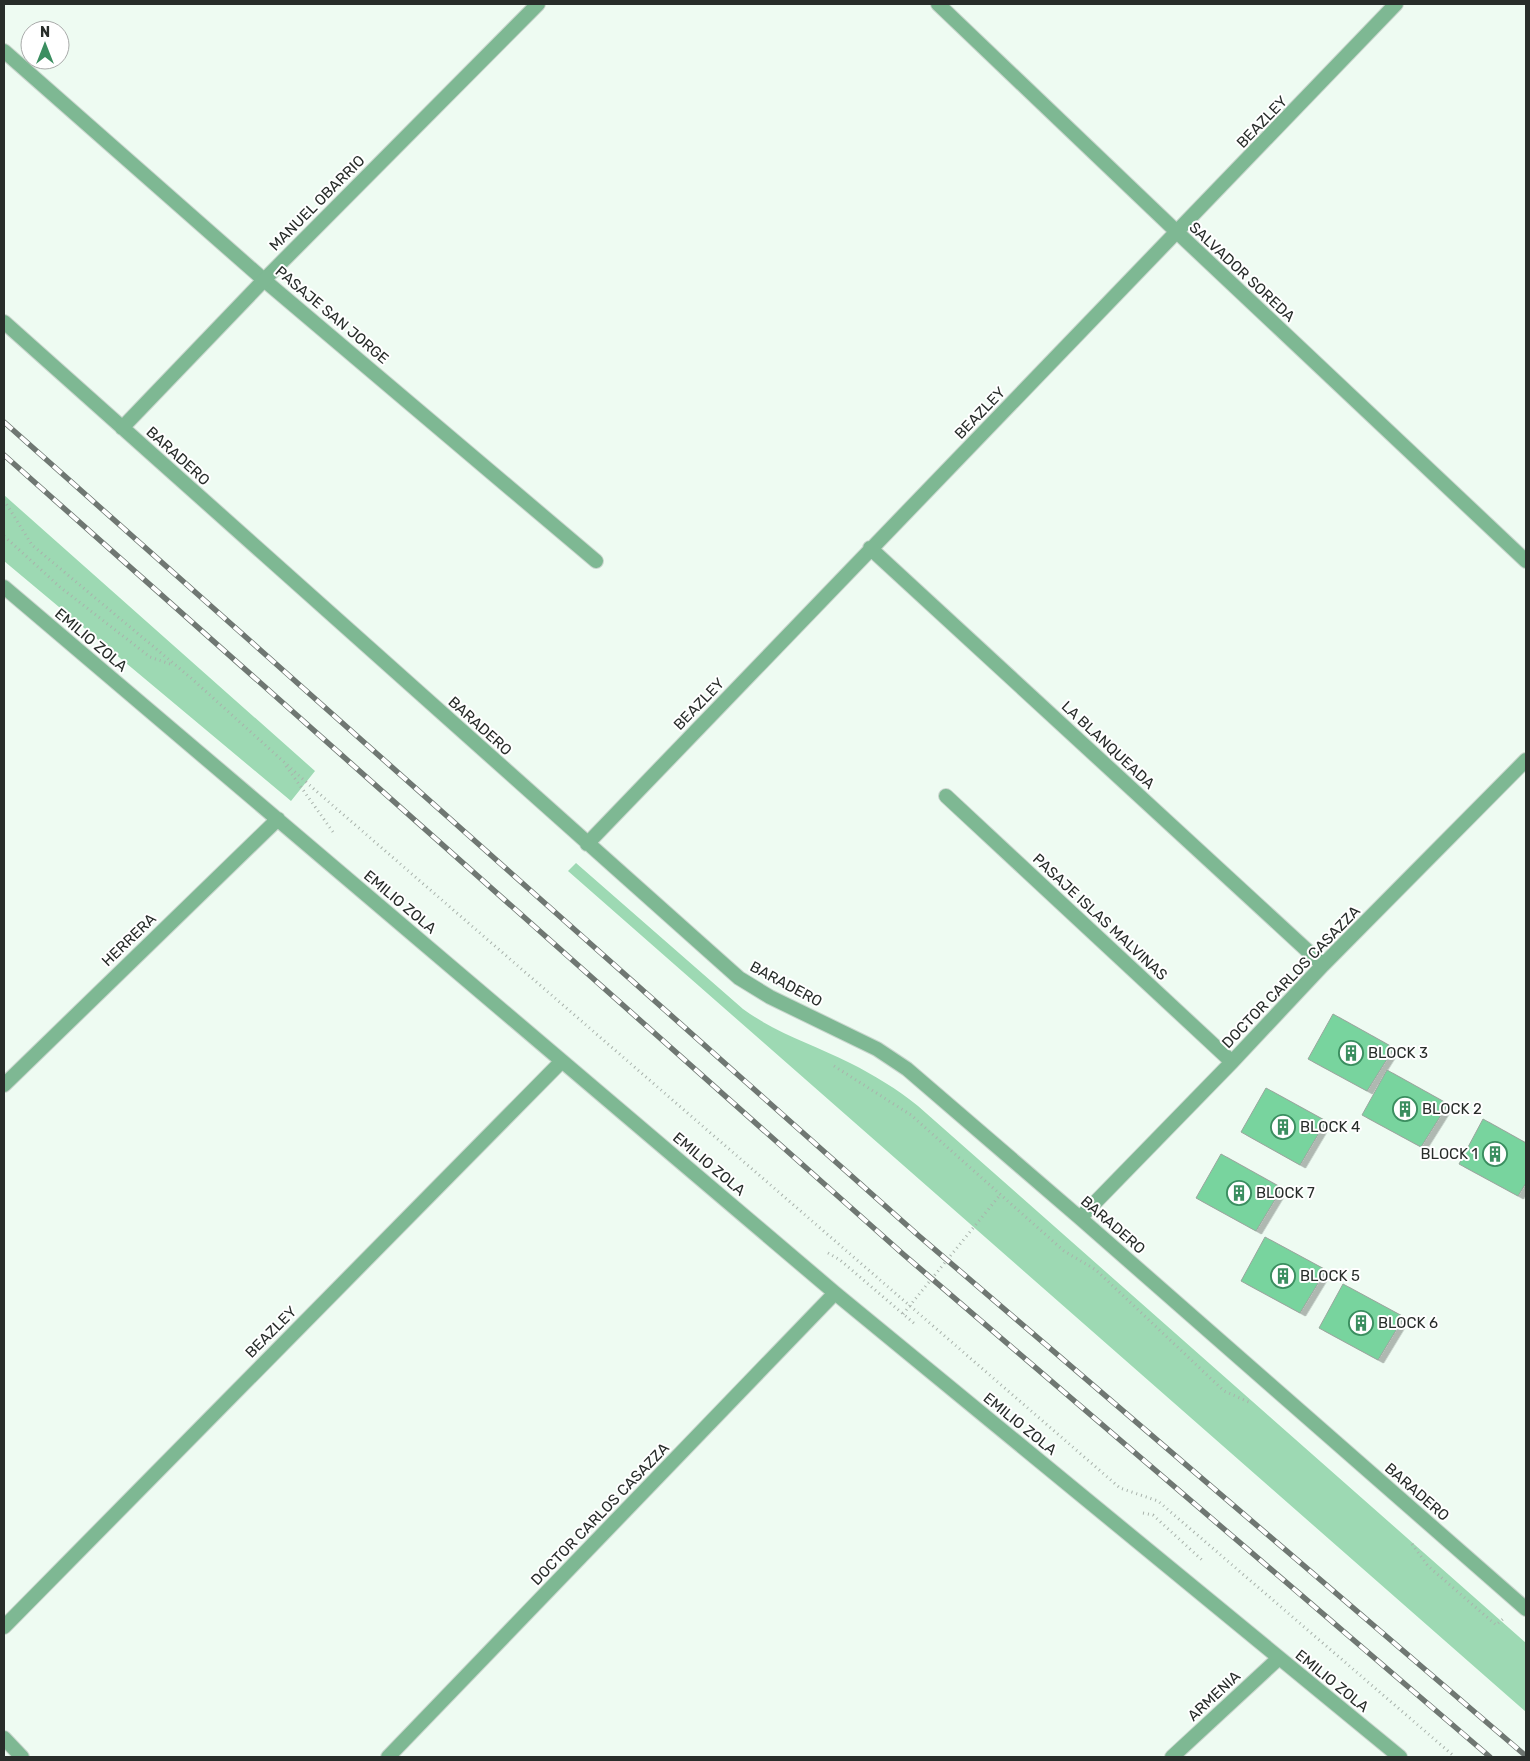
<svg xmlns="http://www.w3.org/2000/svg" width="1530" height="1761" font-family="Rubik,sans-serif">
	<defs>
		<filter id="shadow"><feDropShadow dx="5.5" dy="3" stdDeviation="0" flood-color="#0004"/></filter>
	</defs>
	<rect width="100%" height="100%" fill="#eefbf2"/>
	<path fill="#9dd9b3" d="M 4,495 L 315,771 L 291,801 L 4,561 Z
		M 576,863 L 743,1009 C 779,1035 813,1044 850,1063 C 874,1075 897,1089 918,1106 L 1526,1643 L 1526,1712 L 568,871 Z"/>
	<path fill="#78d49e" stroke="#9aa69e" filter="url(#shadow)" d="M 1333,1014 L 1394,1048 L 1367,1091 L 1308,1059 Z
		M 1387,1070 L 1448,1104 L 1421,1147 L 1362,1115 Z
		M 1266,1088 L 1326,1121 L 1300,1165 L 1241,1132 Z
		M 1483,1119 L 1526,1143 L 1526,1183 L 1518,1196 L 1459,1164 Z
		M 1221,1154 L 1282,1188 L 1256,1231 L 1196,1198 Z
		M 1265,1237 L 1326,1270 L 1300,1313 L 1241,1281 Z
		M 1343,1284 L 1404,1317 L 1378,1360 L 1319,1328 Z"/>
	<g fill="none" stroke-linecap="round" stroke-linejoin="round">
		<defs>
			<path id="service" d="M 4,51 L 264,280 L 596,561"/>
			<path id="minor" d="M 938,4 L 1178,233 L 1526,561
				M 4,322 L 739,978 L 770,997 L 877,1049 L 907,1069 L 1080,1218 L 1526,1609
				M 122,428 L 264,280 L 538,4
				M 870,548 L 1323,965
				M 4,587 L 835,1293 L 1400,1757
				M 946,796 L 1232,1062
				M 587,844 C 856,563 1128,285 1396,4
				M 4,1085 L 278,819
				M 1080,1218 L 1232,1062 L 1323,965 L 1526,760
				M 4,1627 L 562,1061
				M 4,1738 L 22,1757
				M 388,1757 L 835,1293
				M 1172,1757 L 1279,1658"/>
		</defs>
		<use href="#service" stroke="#cad6ce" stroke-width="16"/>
		<use href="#minor" stroke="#cad6ce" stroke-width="16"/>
		<path stroke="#a9b3ac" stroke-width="3" stroke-dasharray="1 4" stroke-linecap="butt" d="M 4,500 L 32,545 L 191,678 L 315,790 L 1120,1488 L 1158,1501 L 1455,1757
			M 4,536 L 60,587 L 150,657 L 173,665
			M 286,766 L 333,832
			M 834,1066 L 911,1115 L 1064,1251 L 1096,1270 L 1224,1391 L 1251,1403
			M 828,1253 L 840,1260 L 916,1325
			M 903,1314 L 1000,1195
			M 1143,1513 L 1153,1515 L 1202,1560
			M 1412,1544 L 1428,1566 L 1496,1625 L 1503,1619"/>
		<use href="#service" stroke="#7eb893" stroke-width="14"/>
		<use href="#minor" stroke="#7eb893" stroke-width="14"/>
		<defs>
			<path id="rail" d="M 4,422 L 919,1236 L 1526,1756
				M 4,455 L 903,1254 L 1490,1757"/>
		</defs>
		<use href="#rail" stroke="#6f7772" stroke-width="5.5"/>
		<use href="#rail" stroke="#fff" stroke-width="4" stroke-dasharray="11" stroke-linecap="butt"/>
	</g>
	<defs>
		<symbol id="building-ring" viewBox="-11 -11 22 22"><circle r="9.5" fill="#fff" stroke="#3b8e60" stroke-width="1.5"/><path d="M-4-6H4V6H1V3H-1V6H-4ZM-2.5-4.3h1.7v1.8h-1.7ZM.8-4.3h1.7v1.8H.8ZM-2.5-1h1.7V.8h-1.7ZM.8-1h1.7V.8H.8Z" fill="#3b8e60"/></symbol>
	</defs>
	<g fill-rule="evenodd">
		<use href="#building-ring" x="1337" y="1039" width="28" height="28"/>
		<use href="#building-ring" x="1391" y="1095" width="28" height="28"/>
		<use href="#building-ring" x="1269" y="1113" width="28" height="28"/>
		<use href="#building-ring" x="1481" y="1140" width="28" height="28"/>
		<use href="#building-ring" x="1225" y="1179" width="28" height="28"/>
		<use href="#building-ring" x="1269" y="1262" width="28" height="28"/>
		<use href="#building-ring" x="1347" y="1309" width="28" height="28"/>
	</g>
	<g text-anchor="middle" stroke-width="4" stroke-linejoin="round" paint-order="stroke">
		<g font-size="15" fill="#282d2a" stroke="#fff">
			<text transform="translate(1262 122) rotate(-46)" y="5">BEAZLEY</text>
			<text transform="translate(317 203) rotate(-45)" y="5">MANUEL OBARRIO</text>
			<text transform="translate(1242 272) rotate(43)" y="5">SALVADOR SOREDA</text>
			<text transform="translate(332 315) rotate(40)" y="5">PASAJE SAN JORGE</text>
			<text transform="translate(980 413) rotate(-46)" y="5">BEAZLEY</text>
			<text transform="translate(178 456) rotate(42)" y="5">BARADERO</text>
			<text transform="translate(91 640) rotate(40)" y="5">EMILIO ZOLA</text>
			<text transform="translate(699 704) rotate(-46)" y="5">BEAZLEY</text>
			<text transform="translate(480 726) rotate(42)" y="5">BARADERO</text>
			<text transform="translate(1108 745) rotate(43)" y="5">LA BLANQUEADA</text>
			<text transform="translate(400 902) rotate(40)" y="5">EMILIO ZOLA</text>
			<text transform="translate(1100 917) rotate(43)" y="5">PASAJE ISLAS MALVINAS</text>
			<text transform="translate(129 940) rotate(-44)" y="5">HERRERA</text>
			<text transform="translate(1291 977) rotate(-46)" y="5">DOCTOR CARLOS CASAZZA</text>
			<text transform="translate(786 984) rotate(28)" y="5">BARADERO</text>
			<text transform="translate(709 1164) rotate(40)" y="5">EMILIO ZOLA</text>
			<text transform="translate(1113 1225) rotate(41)" y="5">BARADERO</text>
			<text transform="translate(271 1332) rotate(-45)" y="5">BEAZLEY</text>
			<text transform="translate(1020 1424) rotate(39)" y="5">EMILIO ZOLA</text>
			<text transform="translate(1417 1492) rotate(41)" y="5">BARADERO</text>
			<text transform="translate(600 1514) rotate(-46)" y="5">DOCTOR CARLOS CASAZZA</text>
			<text transform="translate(1332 1681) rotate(39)" y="5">EMILIO ZOLA</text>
			<text transform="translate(1214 1696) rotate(-43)" y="5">ARMENIA</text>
		</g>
		<g font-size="15" fill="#282d2a" stroke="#fff" text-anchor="start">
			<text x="1368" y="1058">BLOCK 3</text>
			<text x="1422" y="1114">BLOCK 2</text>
			<text x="1300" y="1132">BLOCK 4</text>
			<text x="1478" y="1159" text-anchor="end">BLOCK 1</text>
			<text x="1256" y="1198">BLOCK 7</text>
			<text x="1300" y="1281">BLOCK 5</text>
			<text x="1378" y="1328">BLOCK 6</text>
		</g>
	</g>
	<rect width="1530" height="1761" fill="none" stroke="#282d2a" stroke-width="10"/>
	<g transform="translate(45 45)"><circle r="24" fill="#ffffff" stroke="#a9abaa"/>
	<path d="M0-4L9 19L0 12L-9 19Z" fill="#3b8e60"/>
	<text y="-8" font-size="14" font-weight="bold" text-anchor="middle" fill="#282d2a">N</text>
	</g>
</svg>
